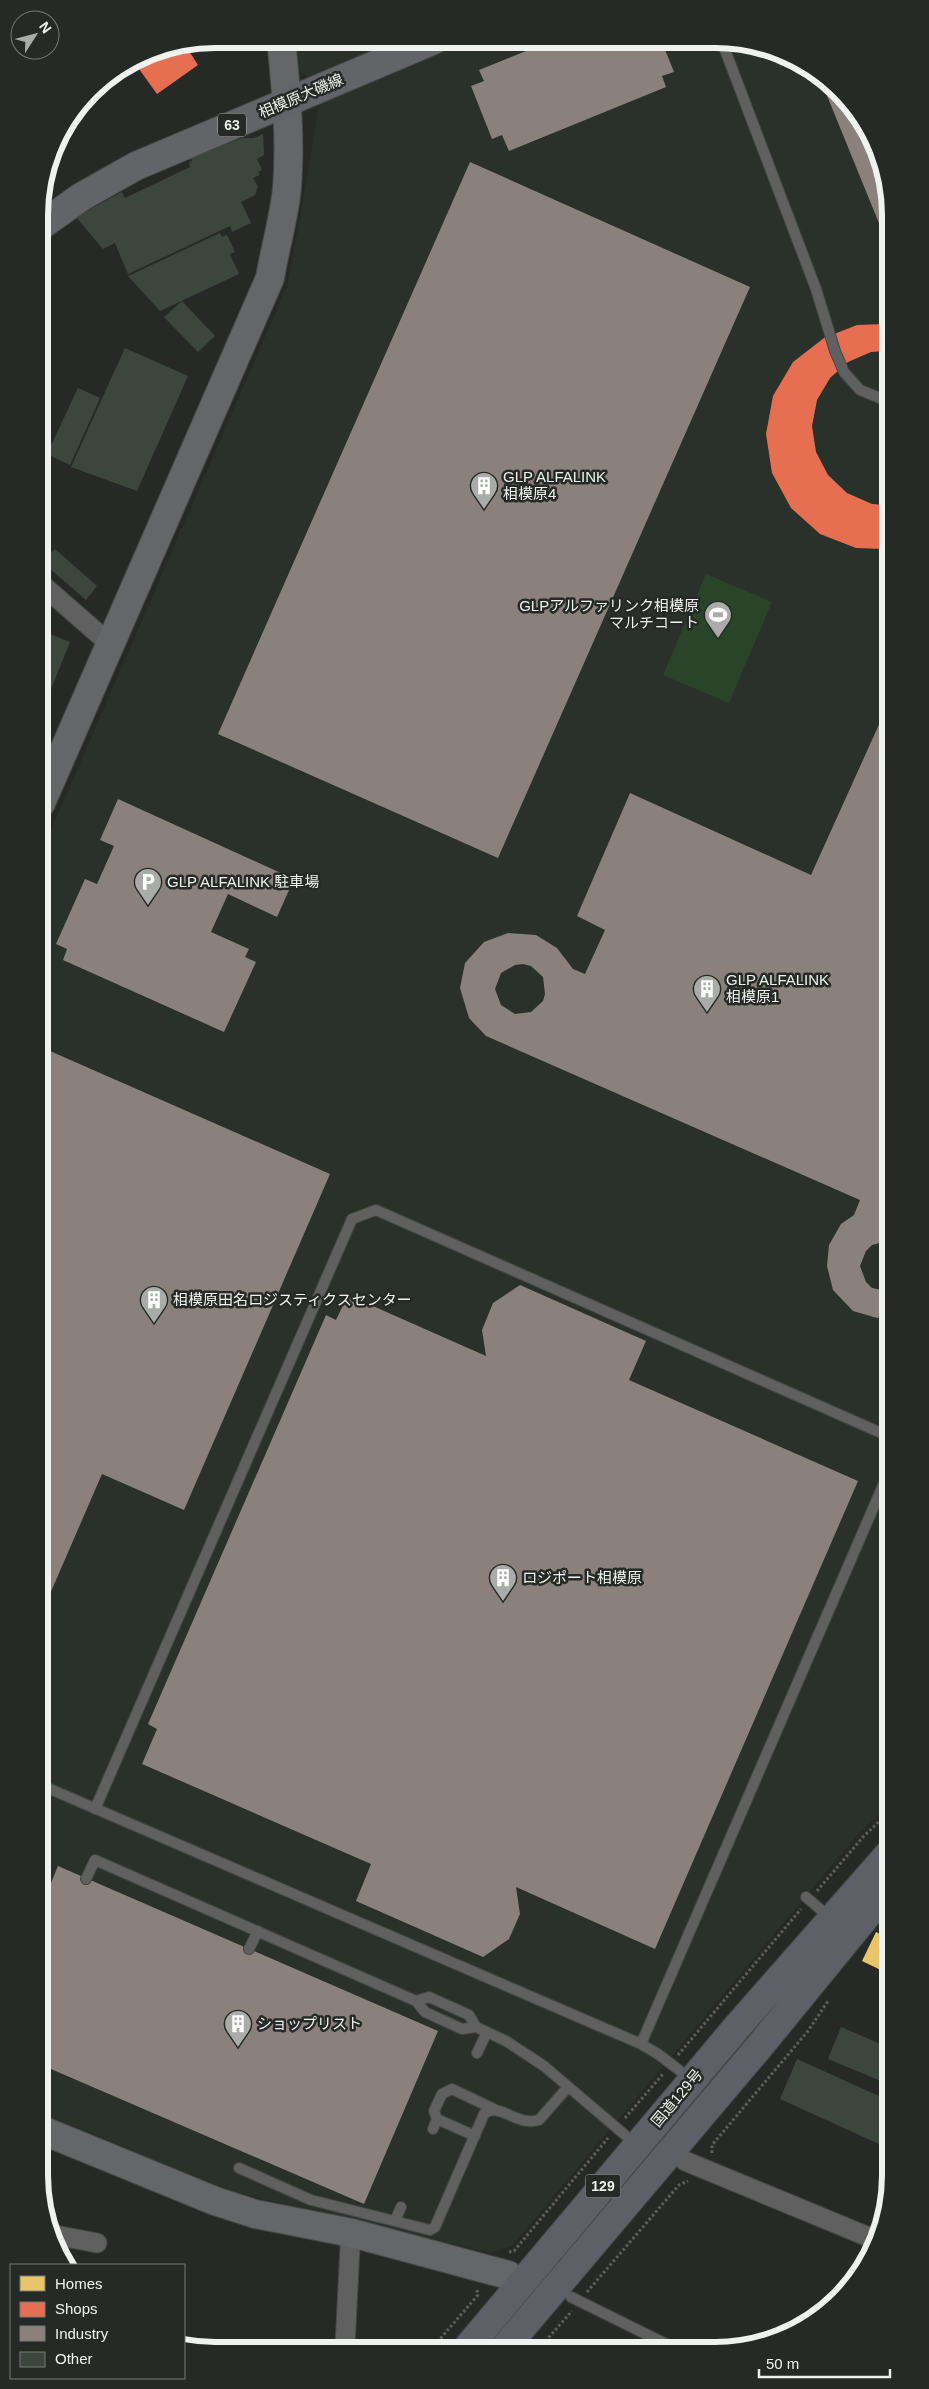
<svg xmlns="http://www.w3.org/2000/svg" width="929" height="2389" font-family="Arial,'Noto Sans JP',sans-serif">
	<rect width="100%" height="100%" fill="#272927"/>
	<path fill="#2a312a" d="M 293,39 L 749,42 L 793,57 L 839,90 L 884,169 L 889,1806 L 859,1833 L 512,2246 L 491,2253 L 234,2192 L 44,2114 L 41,853 L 288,284 L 319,107 L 310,78 L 296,70 Z"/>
	<path fill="#2a442a" d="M 706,574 L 772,602 L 729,703 L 663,675 Z"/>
	<path fill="#e9c46a" d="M 876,1932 L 889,1938 L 889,1974 L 862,1961 Z"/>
	<path fill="#e76f51" d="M 185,45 L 198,65 L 157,94 L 139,69 L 169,48 Z
		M 885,324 L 885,351 L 871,352 L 848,362 L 830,378 L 817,400 L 812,426 L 816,452 L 828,475 L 847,493 L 872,504 L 885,505 L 885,549 L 856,548 L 820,534 L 791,508 L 772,473 L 766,434 L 773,396 L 793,362 L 824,338 L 857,325 Z"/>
	<path fill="#8a817c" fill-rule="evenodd" d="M 551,41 L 662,42 L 674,72 L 662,76 L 666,87 L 509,151 L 502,135 L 492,139 L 471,86 L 484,81 L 479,70 Z
		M 819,76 L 839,90 L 884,169 L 885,238 Z
		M 470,162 L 750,287 L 498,858 L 218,734 Z
		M 886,709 L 887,1241 L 872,1245 L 866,1251 L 860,1266 L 866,1282 L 872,1288 L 887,1291 L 887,1317 L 877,1318 L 853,1311 L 833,1290 L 827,1266 L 829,1245 L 841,1224 L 854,1215 L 860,1200 L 486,1036 L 469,1018 L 460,988 L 465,963 L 484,942 L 508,933 L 536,935 L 557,948 L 573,969 L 585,974 L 605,930 L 577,916 L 630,793 L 811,875 ZM 523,964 L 531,966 L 543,977 L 545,994 L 543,1001 L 531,1012 L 515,1014 L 501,1005 L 495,989 L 501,973 L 515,965 Z
		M 118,799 L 294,879 L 277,917 L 228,894 L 211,932 L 249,949 L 245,957 L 256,962 L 224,1032 L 63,960 L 67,949 L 56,944 L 85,879 L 97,884 L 114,846 L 100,840 Z
		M 50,1051 L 330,1174 L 184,1510 L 102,1474 L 43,1610 L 42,1070 Z
		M 520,1285 L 646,1341 L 629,1380 L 858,1481 L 655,1949 L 516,1887 L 520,1914 L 509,1939 L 483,1957 L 356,1901 L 371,1864 L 142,1764 L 157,1729 L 148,1724 L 326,1315 L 336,1320 L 348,1295 L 486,1356 L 482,1330 L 493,1303 Z
		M 58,1866 L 438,2031 L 364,2204 L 44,2066 L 44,1900 Z"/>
	<path fill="#3d463d" d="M 263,134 L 264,155 L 257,159 L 262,170 L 258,172 L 260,175 L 253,178 L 258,187 L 255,195 L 241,202 L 251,223 L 232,232 L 230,226 L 128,274 L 115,243 L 103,249 L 76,217 L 122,192 L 125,198 L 190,167 L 189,162 L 192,161 L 191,158 L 242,138 L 254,138 Z
		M 220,233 L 222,237 L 227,235 L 235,252 L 230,254 L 239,274 L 160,311 L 128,276 Z
		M 182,301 L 215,336 L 198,352 L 164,317 Z
		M 125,348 L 188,376 L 137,491 L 71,467 Z
		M 78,388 L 100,398 L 70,465 L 47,454 Z
		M 55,549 L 97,586 L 86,600 L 41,561 Z
		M 40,630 L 70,642 L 41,714 Z
		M 841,2027 L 890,2048 L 890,2060 L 881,2081 L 828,2059 Z
		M 797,2059 L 890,2101 L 890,2149 L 780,2099 Z"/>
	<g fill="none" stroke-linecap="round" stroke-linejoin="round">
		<defs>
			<path id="lane" d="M 722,42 L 816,289 L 835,351 L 844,372 L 860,390 L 885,400
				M 43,1786 L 641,2044 L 658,2054 L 679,2070
				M 95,1809 L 352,1219 L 376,1210 L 888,1436
				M 86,1879 L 95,1860 L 416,2001 L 425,2012 L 462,2029 L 476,2027 L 506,2041 L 544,2066 L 625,2135
				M 806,1897 L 820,1909
				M 249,1949 L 258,1931
				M 416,2001 L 429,1997 L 469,2015 L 476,2027
				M 641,2044 L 888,1474
				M 477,2053 L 487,2032
				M 437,2119 L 475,2136
				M 433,2129 L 437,2119 L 434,2111 L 442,2094 L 452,2089 L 496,2110
				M 239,2168 L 311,2200 L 430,2230 L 435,2227 L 484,2114 C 500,2101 516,2127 539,2120 L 568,2087
				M 395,2221 L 401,2207
				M 571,2297 L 668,2345"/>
			<path id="street" d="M 40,583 L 110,644
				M 685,2161 L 876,2240
				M 50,2234 L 97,2243
				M 345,2346 L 350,2247 L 352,2233"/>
			<path id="secondary" d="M 41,803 L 270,278 C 275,248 284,218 287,188 C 291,138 286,89 281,39
				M 44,2131 L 215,2201 L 255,2214 L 352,2233 L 508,2275"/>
			<path id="primary" d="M 39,227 L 81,197 L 136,166 L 434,40"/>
			<path id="highway" d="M 507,2345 L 759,2047 L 889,1888
				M 469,2346 L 737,2027 L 889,1854"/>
		</defs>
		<use href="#lane" stroke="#454745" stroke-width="12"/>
		<use href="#street" stroke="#454745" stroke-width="21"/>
		<use href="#secondary" stroke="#454745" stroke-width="30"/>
		<use href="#primary" stroke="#454745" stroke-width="30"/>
		<use href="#highway" stroke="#454745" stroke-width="30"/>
		<path stroke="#5e5f5e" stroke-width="3" stroke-dasharray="2.5 2.5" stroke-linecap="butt" d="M 455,47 L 471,40
			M 41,839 L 48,823
			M 817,1891 L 863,1837 L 889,1812
			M 678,2055 L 801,1909
			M 625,2118 L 663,2074
			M 712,2153 L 712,2145 L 808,2031 L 828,2001
			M 509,2252 L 514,2251 L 608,2138
			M 587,2292 L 679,2185 L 688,2181
			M 542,2345 L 572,2311
			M 434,2346 L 478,2295 L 477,2290"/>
		<use href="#lane" stroke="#5f605f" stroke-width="10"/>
		<use href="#street" stroke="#5f605f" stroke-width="19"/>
		<use href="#secondary" stroke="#656668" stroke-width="28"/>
		<use href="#primary" stroke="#626468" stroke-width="28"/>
		<use href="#highway" stroke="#5e6068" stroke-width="28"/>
	</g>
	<defs>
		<symbol id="building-pin" viewBox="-11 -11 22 30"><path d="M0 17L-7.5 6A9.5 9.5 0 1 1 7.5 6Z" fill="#a9aca9" stroke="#262a26"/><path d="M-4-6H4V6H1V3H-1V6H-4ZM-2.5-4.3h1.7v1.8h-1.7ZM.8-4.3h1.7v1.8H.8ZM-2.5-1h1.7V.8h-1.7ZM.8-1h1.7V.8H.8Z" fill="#fff"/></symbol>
		<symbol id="stadium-pin" viewBox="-11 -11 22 30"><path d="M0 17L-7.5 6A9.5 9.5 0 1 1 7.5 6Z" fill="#a9aca9" stroke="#262a26"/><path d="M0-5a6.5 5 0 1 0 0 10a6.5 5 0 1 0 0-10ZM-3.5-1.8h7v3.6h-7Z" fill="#fff"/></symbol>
		<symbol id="parking-pin" viewBox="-11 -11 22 30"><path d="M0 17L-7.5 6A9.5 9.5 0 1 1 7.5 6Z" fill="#a9aca9" stroke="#262a26"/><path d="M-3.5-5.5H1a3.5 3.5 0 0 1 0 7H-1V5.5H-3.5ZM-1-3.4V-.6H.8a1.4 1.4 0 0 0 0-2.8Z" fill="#fff"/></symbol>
	</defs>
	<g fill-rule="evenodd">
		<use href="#building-pin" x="468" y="470" width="32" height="43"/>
		<use href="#stadium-pin" x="702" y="599" width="32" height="43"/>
		<use href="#parking-pin" x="132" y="866" width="32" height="43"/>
		<use href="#building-pin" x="691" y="973" width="32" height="43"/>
		<use href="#building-pin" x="138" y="1284" width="32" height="43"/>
		<use href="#building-pin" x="487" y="1562" width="32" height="43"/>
		<use href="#building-pin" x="222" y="2008" width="32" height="43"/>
	</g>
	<g text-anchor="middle" stroke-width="5" stroke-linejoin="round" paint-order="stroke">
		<g fill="#262a26" stroke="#b3b6b3" stroke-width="1">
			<rect x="218" y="113.5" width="28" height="23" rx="4"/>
			<rect x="585.5" y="2174.5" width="35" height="23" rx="4"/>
		</g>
		<g font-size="14" font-weight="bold" fill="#eff2ef">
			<text x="232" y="130">63</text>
			<text x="603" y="2191">129</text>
		</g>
		<g font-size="15" fill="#eff2ef" stroke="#262a26">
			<text transform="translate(301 96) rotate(-23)" y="5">相模原大磯線</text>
			<text transform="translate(677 2098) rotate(-50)" y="5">国道129号</text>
		</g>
		<g font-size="15" fill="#eff2ef" stroke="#262a26" text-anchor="start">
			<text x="503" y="482">GLP ALFALINK<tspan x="503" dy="17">相模原4</tspan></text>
			<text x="699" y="611" text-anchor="end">GLPアルファリンク相模原<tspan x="699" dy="17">マルチコート</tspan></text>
			<text x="167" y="887">GLP ALFALINK 駐車場</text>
			<text x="726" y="985">GLP ALFALINK<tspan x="726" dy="17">相模原1</tspan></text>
			<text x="173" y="1305">相模原田名ロジスティクスセンター</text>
			<text x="522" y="1583">ロジポート相模原</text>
			<text x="257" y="2029">ショップリスト</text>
		</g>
	</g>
	<path d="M0 0H929V2389H0ZM215 48H715A167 167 0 0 1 882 215V2175A167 167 0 0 1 715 2342H215A167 167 0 0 1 48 2175V215A167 167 0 0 1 215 48Z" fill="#262a26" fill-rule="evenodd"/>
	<path fill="none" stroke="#eff2ef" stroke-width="6" d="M215 48H715A167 167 0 0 1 882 215V2175A167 167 0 0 1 715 2342H215A167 167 0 0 1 48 2175V215A167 167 0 0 1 215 48Z"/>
	<rect x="10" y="2264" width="175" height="115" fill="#262a26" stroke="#767a76"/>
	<rect x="20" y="2276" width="25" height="15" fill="#e9c46a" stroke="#767a76"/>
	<text x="55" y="2289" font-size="15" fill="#eff2ef">Homes</text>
	<rect x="20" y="2302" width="25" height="15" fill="#e76f51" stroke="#767a76"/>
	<text x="55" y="2314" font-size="15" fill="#eff2ef">Shops</text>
	<rect x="20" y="2326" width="25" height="15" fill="#8a817c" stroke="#767a76"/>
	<text x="55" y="2339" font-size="15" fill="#eff2ef">Industry</text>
	<rect x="20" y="2352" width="25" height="15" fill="#3d463d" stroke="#767a76"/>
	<text x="55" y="2364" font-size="15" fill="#eff2ef">Other</text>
	<g transform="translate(35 35) rotate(54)"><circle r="24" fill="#262a26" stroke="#767a76"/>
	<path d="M0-4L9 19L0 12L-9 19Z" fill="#a9aca9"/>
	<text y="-8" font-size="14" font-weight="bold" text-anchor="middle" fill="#eff2ef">N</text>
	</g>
	<path d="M759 2369v8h131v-8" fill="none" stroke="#eff2ef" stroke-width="2.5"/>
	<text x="766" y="2369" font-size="15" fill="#eff2ef" stroke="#262a26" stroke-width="4" paint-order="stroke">50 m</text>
</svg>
